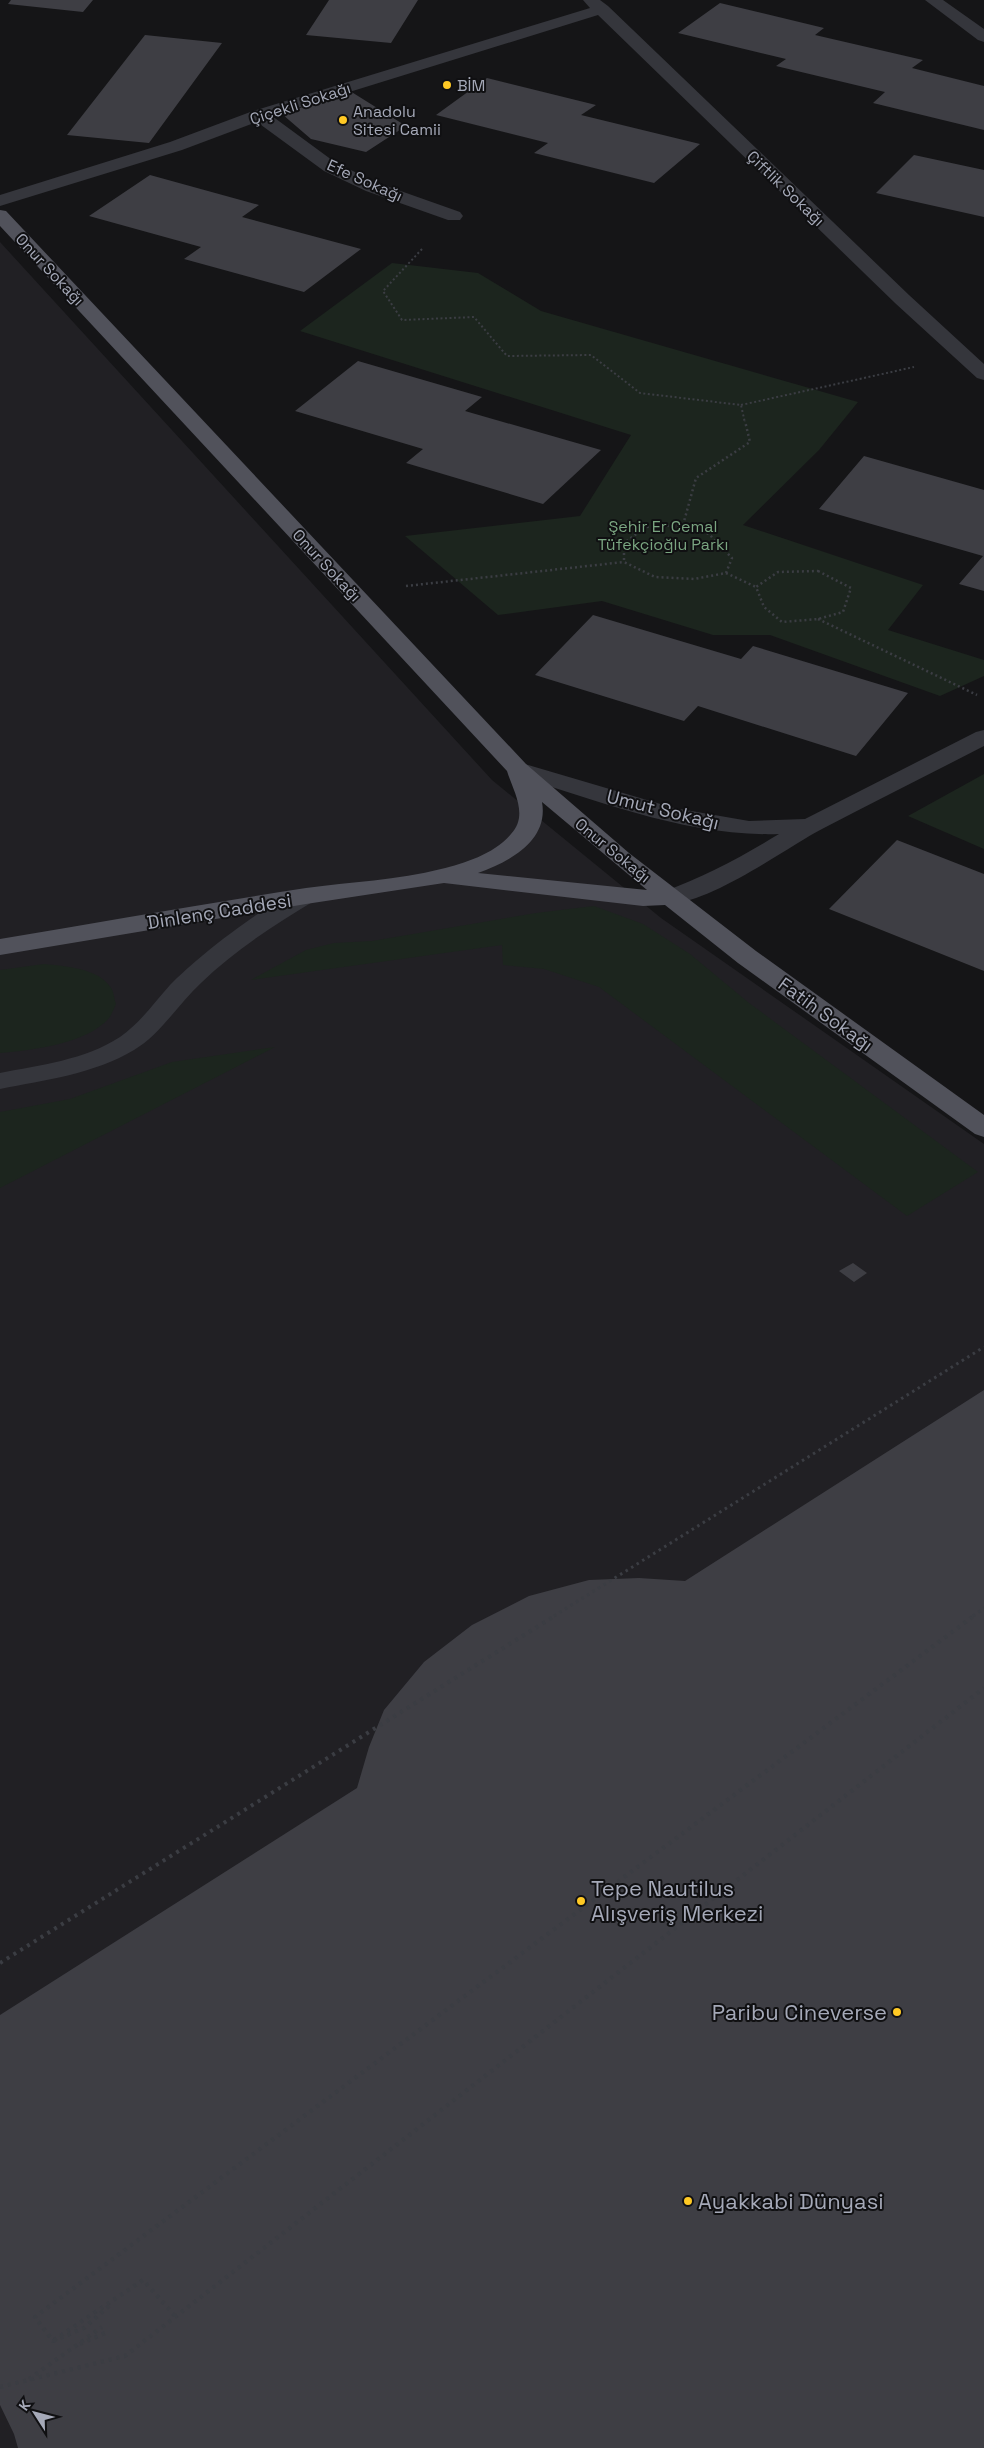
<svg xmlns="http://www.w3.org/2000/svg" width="984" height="2448" font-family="'Space Grotesk',sans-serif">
	<rect width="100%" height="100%" fill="#151517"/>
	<path fill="#212024" d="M 0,242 L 492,780 L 661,918 L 984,1144 L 984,2448 L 0,2448 Z"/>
	<path fill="#1c251e" d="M 392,263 L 478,273 L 541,311 L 858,402 L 819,450 L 743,525 L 923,585 L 888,630 L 984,660 L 984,676 L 940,696 L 770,635 L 713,635 L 602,601 L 498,615 L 405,536 L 580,516 L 631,435 L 300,331 Z
		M 984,774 L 984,849 L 908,816 Z
		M 594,906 L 643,924 L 690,954 L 749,1003 L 978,1172 L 907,1216 L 599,987 L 544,969 L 503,965 L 502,945 L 251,980 L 306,950 L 334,943 L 372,941 L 536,913 Z
		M 44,964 C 64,966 99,968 111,988 C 114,992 114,999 116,1004 C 114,1008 112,1014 109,1018 C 87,1044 32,1050 0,1053 L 0,970 Z
		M 275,1047 L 0,1188 L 0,1112 L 70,1099 L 172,1062 Z"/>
	<path fill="#3e3e44" d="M 11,0 L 93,0 L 83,12 L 8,4 Z
		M 329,0 L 418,0 L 391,43 L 306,35 Z
		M 720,3 L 824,28 L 815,35 L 923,60 L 912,68 L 984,86 L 984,130 L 873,103 L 885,92 L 776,66 L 786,59 L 678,33 Z
		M 145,35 L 222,43 L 149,143 L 67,135 Z
		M 487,78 L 596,105 L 581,115 L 700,144 L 654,183 L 534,153 L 548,143 L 436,115 Z
		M 350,91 L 406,126 L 366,152 L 311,139 L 282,114 Z
		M 914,155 L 984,170 L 984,217 L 876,193 Z
		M 150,175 L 259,205 L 242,217 L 361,249 L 304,292 L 184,259 L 201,247 L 89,216 Z
		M 358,361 L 482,397 L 465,411 L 601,450 L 543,504 L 406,463 L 423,449 L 295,411 Z
		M 864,456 L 984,490 L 984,591 L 959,584 L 983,556 L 819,509 Z
		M 593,615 L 741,659 L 753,646 L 908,693 L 856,756 L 698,706 L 684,721 L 535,675 Z
		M 897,840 L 984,874 L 984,971 L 829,909 Z
		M 853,1263 L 867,1273 L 854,1282 L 839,1271 Z
		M 984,1390 L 984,2448 L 18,2448 L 14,2434 L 0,2405 L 0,2015 L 357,1788 L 369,1747 L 384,1710 L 424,1662 L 472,1625 L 529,1596 L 589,1580 L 639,1578 L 685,1581 Z"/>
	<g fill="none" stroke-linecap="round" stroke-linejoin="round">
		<path stroke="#3b3d43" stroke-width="2" stroke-dasharray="2 2.5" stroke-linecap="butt" d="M 422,249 L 383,291 L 402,320 L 474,317 L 507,356 L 591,355 L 640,393 L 741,405 L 745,423
			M 741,405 L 914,367"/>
		<path stroke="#3b3d43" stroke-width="2.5" stroke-dasharray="2 3" stroke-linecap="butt" d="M 683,525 L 696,478 L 750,442 L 745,421
			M 683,525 L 709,534 L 732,558 L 726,573 L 694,579 L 655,577 L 624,562 L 624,543 L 646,527 Z
			M 818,571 L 851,588 L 843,612 L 818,619 L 782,622 L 764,607 L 756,587 L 778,572 Z
			M 726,573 L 756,587
			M 406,586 L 624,562
			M 818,619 L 977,695"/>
		<path stroke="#3b3d43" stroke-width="3" stroke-dasharray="2.5 4" stroke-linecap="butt" d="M 554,1616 L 984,1347
			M 973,1616 L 984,1608"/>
		<path stroke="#3b3d43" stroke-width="4" stroke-dasharray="3 5" stroke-linecap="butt" d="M 0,1963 L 556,1615
			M 109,2306 L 84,2328 L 53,2341 L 35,2317 L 975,1615
			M 54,2340 L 143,2280 L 176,2317
			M 80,2344 L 105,2333
			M 29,2379 L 102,2327
			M 0,2387 L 125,2356 L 984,1688"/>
		<path fill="#35363c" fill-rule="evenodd" d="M 306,889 L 314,891 L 318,896 L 314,901 C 274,925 234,951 201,983 C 178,1004 161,1034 134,1050 C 94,1074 45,1080 0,1089 L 0,1073 C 40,1065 85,1060 120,1037 C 140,1023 154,1003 170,985 C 196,958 271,898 306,889 Z"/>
		<path fill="#35363c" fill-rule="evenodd" d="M 583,0 L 600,0 L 608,6 L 909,295 L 984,364 L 984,380 L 977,378 L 895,303 L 598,15 L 272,116 L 336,163 L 378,183 L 460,212 L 463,216 L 460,220 L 448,220 L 366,191 L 324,171 L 257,122 L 182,150 L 0,206 L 0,195 L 170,142 L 253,111 L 590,8 Z
			M 925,0 L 943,0 L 984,29 L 984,42 L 978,40 Z
			M 984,730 L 984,746 C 930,774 875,801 822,829 C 787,847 699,912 662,902 L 659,897 L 662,892 C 705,877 741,857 779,834 C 687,837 597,800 510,774 L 506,769 L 510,764 L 518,762 L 674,808 L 749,821 L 805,819 L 976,732 Z"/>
		<path fill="#51525b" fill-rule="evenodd" d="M 0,210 L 6,211 L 526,764 L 629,853 L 756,951 L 984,1115 L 984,1137 L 975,1134 L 738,963 L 665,905 L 643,906 L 444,883 L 306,904 L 0,955 L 0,939 C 102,922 204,904 306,888 C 349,882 399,880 441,869 C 465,863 494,854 511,834 C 529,815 513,791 507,771 L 0,226 ZM 542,802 L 647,890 L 478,873 C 509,862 549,841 542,802 Z"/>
	</g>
	<g fill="#ffc924" stroke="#101012" stroke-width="2">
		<circle cx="447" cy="85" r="5"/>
		<circle cx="343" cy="120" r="5"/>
		<circle cx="581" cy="1901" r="5"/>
		<circle cx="897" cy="2012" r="5"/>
		<circle cx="688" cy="2201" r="5"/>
	</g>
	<g text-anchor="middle" stroke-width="4" stroke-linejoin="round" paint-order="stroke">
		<g font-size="16" fill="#a5a9b8" stroke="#101012" text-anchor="start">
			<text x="457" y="91">BİM</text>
			<text x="353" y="117">Anadolu<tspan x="353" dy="18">Sitesi Camii</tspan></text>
		</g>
		<g font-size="16" fill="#a5a9b8" stroke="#101012">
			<text transform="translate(300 103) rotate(-18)" y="6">Çiçekli Sokağı</text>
			<text transform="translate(365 180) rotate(24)" y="6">Efe Sokağı</text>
			<text transform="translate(786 188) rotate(44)" y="6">Çiftlik Sokağı</text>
			<text transform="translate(50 269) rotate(47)" y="6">Onur Sokağı</text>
			<text transform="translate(327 565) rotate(47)" y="6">Onur Sokağı</text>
			<text transform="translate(613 850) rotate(39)" y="6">Onur Sokağı</text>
		</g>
		<g font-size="16" fill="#7aa581" stroke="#101012">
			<text x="663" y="532">Şehir Er Cemal<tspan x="663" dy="18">Tüfekçioğlu Parkı</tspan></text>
		</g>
		<g font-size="19" fill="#a5a9b8" stroke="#101012">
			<text transform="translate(663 809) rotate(14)" y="7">Umut Sokağı</text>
			<text transform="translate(219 911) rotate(-9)" y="7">Dinlenç Caddesi</text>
			<text transform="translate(826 1014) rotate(36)" y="7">Fatih Sokağı</text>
		</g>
		<g font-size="22" fill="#a5a9b8" stroke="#101012" text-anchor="start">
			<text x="591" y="1896">Tepe Nautilus<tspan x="591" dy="25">Alışveriş Merkezi</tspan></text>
			<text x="887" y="2020" text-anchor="end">Paribu Cineverse</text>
			<text x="698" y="2209">Ayakkabi Dünyasi</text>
		</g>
	</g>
	<g transform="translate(35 2413) rotate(306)" stroke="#101012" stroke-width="4" paint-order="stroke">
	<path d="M0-4L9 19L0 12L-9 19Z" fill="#a5a9b8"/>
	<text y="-8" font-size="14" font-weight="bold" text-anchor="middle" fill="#a5a9b8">K</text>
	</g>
</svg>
